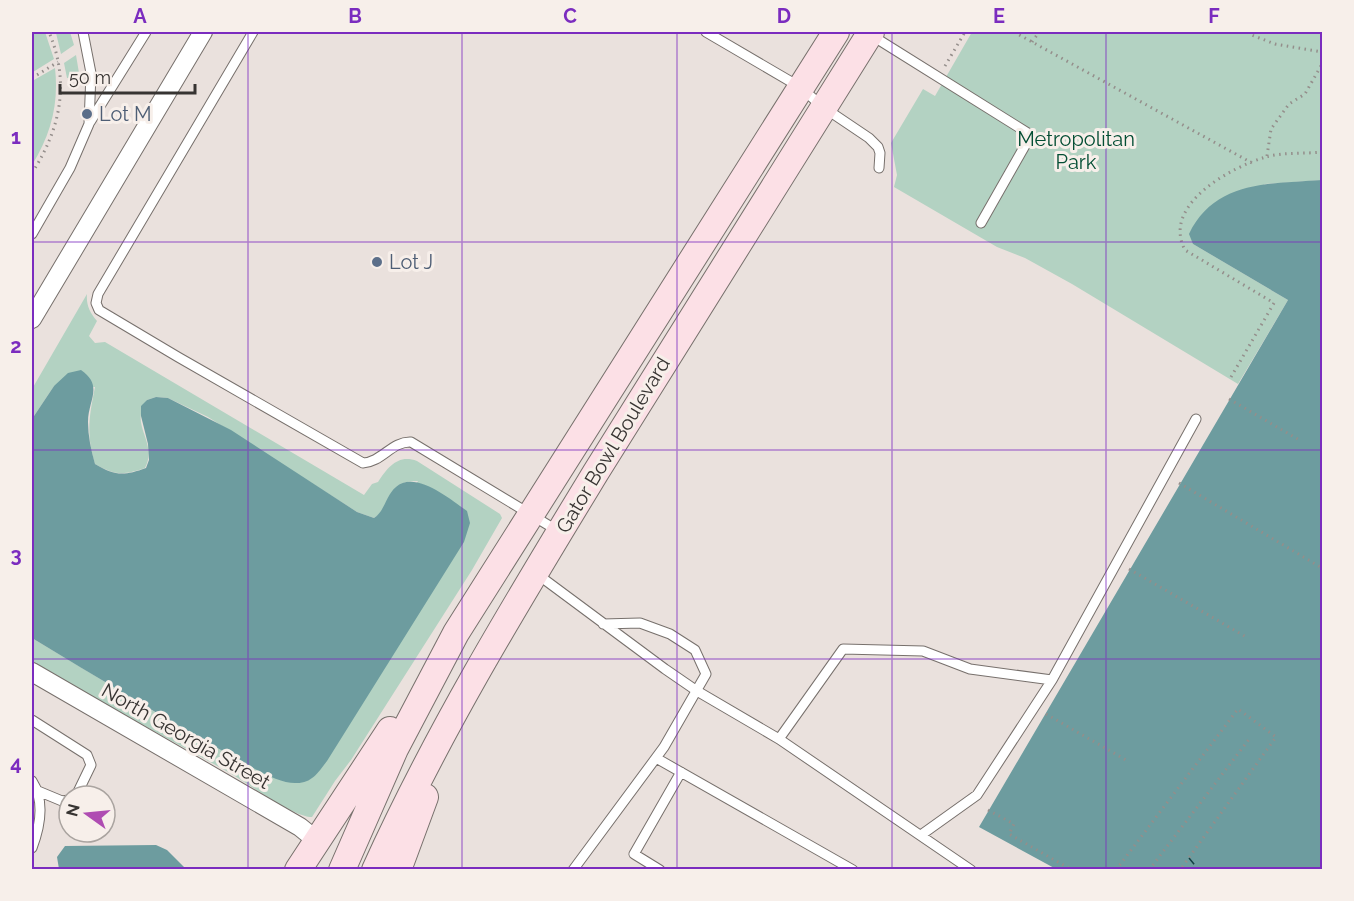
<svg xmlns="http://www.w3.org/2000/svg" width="1354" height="901" font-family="Raleway,sans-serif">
	<rect width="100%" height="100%" fill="#eae1dd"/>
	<path fill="#b3d2c2" d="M 32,32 L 45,32 L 54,59 L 33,72 Z
		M 62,32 L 70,32 L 74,45 L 61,54 L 56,33 Z
		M 972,32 L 1322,32 L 1322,180 L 1265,184 L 1193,244 L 1288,300 L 1238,384 L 1072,284 L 1025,258 L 997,247 L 894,187 L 897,175 L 891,143 L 923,89 L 935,96 Z
		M 76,55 L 79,73 L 77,77 L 67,78 L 64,63 Z
		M 55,68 C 59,104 51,134 32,165 L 32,109 L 34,80 Z
		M 87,294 C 86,305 90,313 97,321 L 89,336 L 95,343 L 105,342 L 364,495 L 372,484 L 378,482 C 388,467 398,454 417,461 L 500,514 L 502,518 L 472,570 L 351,760 L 335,781 L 312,817 C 293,817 246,782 228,772 C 162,735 96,700 32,662 L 32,638 L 190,733 L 241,761 L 418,481 C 384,481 394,505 374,518 L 357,512 L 208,417 L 168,398 L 156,397 L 147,400 C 145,404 142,410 141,414 C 138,431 156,447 145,468 C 124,475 116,476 95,464 C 86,434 89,417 95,387 L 54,386 L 32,419 L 32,389 Z"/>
	<path fill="#6d9c9f" d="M 1322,180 L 1322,869 L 1056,869 L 979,827 L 1288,300 L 1193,244 L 1189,234 C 1215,180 1270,184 1322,180 Z
		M 81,370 C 104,386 88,400 88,422 C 88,436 91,450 95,464 C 115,476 124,476 146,468 L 149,460 L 148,444 L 141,416 L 141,406 L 147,400 L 156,397 L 168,398 L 231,430 L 357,512 L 374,518 C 385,511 386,495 396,487 C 415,470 450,499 467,511 L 470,523 L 464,542 L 327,761 C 318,773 311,784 295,783 C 276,783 245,763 228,754 C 162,717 97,677 32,638 L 32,419 L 54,386 L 68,373 Z
		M 156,845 L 167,850 L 186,869 L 59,869 L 57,857 L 65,846 Z"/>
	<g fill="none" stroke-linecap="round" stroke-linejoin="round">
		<path stroke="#134043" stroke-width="1.5" stroke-dasharray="8 6" stroke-linecap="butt" d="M 1189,858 L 1199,870"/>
		<defs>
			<path id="lane" d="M 253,32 L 98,294 L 96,303 L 99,310 L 178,357 L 363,463 C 382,462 392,441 411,442 L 558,531
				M 706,32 L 800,87 L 823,107 L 869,138 L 878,147 L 880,153 L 879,168
				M 871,35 L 1031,135 L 981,223
				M 90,122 L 146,32
				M 32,234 L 70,168 L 89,124 L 91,73 L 83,32
				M 537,574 L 665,669 L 697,691 L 779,739 L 971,870
				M 32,720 L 87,755 L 91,765 L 76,796
				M 779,739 L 843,649 L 923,651 L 970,669 L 1052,680 L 1196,419
				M 656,758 L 853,870
				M 32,781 C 45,801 40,827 32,848
				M 38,791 L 62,801 L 69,800
				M 921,835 L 977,795 L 1052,680
				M 573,870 L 664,747 L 706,674 L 695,650 L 670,634 L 640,623 L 603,624
				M 660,870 L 634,854 L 681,772"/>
			<path id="street" d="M 32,319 L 203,32
				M 32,672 L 300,827 L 316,840"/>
			<path id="secondary" d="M 298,870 L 390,730
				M 342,870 L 395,749 L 456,633 L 836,32
				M 375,870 C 438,731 517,602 596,472 C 687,324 779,178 871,32
				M 398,870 L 425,797"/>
		</defs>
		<use href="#lane" stroke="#77706c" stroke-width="11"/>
		<use href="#street" stroke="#77706c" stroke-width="20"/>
		<use href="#secondary" stroke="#77706c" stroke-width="28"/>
		<path stroke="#948e8b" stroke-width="3" stroke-dasharray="1.5 4.5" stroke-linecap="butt" d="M 1014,32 L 1252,163
			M 1248,32 L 1249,34 L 1275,44 L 1322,52
			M 1032,42 L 1039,32
			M 945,66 L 965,32
			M 32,78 L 58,62
			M 1267,156 L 1271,129 L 1289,104 L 1305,94 L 1322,64
			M 32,173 C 61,128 70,82 49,32
			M 1231,377 L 1274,303 L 1185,250 C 1161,205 1231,167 1266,157 C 1283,152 1305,154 1322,152
			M 1229,399 L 1301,441
			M 1179,483 L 1322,568
			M 1129,569 L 1248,638
			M 1046,714 L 1126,760
			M 988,810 L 1014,824 L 1009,834 L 1072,870
			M 1116,870 L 1238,709 L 1276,737 L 1180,870
			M 1149,870 L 1250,738"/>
		<use href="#lane" stroke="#fff" stroke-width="9"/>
		<use href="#street" stroke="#fff" stroke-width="18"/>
		<use href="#secondary" stroke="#fce0e6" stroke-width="26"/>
	</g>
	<path fill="none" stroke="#7b2cbf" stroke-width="1.5" stroke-opacity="0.55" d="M 248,32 L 248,870M 462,32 L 462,870M 677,32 L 677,870M 892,32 L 892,870M 1106,32 L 1106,870M 32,242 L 1322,242M 32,450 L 1322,450M 32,659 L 1322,659"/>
	<g fill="#5c6f8a" stroke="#f7efea" stroke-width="2">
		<circle cx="87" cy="114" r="6"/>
		<circle cx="377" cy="262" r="6"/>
	</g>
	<g text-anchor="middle" stroke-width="6" stroke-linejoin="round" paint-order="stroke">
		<g font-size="20" fill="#4e5e75" stroke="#f7efea" text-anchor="start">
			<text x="99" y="121">Lot M</text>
			<text x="389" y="269">Lot J</text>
		</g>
		<g font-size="20" fill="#034e34" stroke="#f7efea">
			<text x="1076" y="146">Metropolitan<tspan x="1076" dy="23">Park</tspan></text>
		</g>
		<g font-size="20" fill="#373432" stroke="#f7efea">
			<text transform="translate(613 445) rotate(-59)" y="7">Gator Bowl Boulevard</text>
			<text transform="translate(186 736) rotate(30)" y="7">North Georgia Street</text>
		</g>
	</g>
	<rect width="1354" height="901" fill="none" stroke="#f7efea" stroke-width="66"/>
	<g transform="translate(87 814) rotate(285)"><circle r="28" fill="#f7efea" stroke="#aaa4a0" stroke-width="1.5"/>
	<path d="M0-4.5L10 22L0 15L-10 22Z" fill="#af4cb2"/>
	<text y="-9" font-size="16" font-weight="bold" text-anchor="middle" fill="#373432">N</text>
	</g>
	<path d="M60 84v9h135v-9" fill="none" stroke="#373432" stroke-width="3"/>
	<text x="69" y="84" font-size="18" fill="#373432" stroke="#f7efea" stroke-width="4.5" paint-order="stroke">50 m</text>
	<rect x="33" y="33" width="1288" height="835" fill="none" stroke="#7b2cbf" stroke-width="2"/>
	<g font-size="20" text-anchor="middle" font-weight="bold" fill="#7b2cbf">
		<text x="140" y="23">A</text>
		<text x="355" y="23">B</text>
		<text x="570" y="23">C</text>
		<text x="784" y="23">D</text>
		<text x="999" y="23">E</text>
		<text x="1214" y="23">F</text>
		<text x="16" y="144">1</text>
		<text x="16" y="353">2</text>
		<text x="16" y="562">3</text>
		<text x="16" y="770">4</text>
	</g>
</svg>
